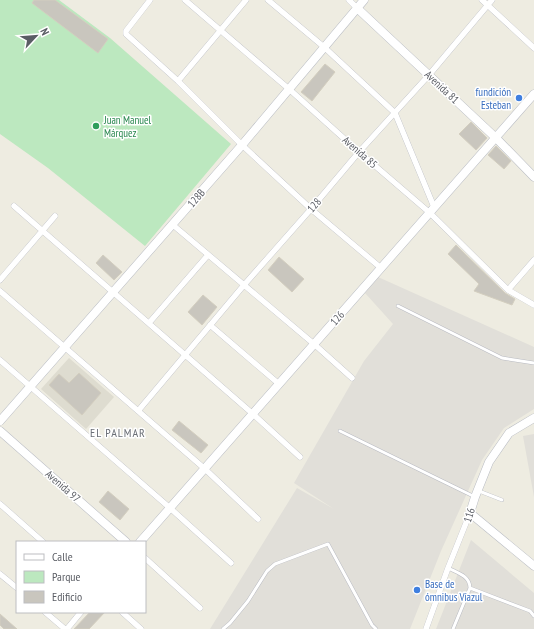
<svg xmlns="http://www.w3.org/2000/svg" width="534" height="629" font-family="'PT Sans Narrow',sans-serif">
	<rect width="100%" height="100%" fill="#eeece1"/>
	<path fill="#e1dfd9" d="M 378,277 L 534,347 L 534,409 L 504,428 L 482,460 L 441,551 L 410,629 L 210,629 L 297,488 L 334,509 L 294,483 L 364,361 L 393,324 L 365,293 Z
		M 534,434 L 534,497 L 523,436 Z
		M 471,540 L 534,593 L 534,629 L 436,629 Z"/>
	<path fill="#dedcd0" d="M 69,358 L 114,397 L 86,429 L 41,389 Z"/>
	<path fill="#bce8bf" d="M 0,0 L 59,0 L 110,38 L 231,144 L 145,246 L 48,168 L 0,134 Z"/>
	<path fill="#c9c6be" stroke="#d3cebf" d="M 34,0 L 55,0 L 108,39 L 98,53 L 32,3 Z
		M 325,64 L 335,72 L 312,101 L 301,92 Z
		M 471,122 L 487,138 L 476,150 L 459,134 Z
		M 496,146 L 511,161 L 504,169 L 488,155 Z
		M 456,245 L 505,293 L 515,299 L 512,305 L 474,291 L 479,284 L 448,254 Z
		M 103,255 L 122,272 L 114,280 L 96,263 Z
		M 279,257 L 304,279 L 292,292 L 268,270 Z
		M 203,295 L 217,307 L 202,325 L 188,312 Z
		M 79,373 L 101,393 L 82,415 L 49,385 L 59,374 L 69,383 Z
		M 179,421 L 208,445 L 201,453 L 172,430 Z
		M 108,491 L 129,509 L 120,520 L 99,502 Z
		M 90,612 L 105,612 L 89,629 L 74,629 Z
		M 0,614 L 17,629 L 4,629 L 0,625 Z"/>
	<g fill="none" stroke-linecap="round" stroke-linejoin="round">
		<defs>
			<path id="lane" d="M 398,306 L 502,358 L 534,363
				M 340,431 L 475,497
				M 479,491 L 502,500
				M 448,568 C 458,573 470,576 470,588 L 453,629
				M 470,588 L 530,611 L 534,616
				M 223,629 L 230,623 L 248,601 L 267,571 L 275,564 L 328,544 L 372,625 L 376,629"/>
			<path id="street" d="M 150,0 L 126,31 L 126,34 L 178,81 L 242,145 L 311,209 L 381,268
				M 185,0 L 289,89 L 359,152 L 430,213 L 508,290 L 534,305
				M 268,0 L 324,47 L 395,113 L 434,207
				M 349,0 L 357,8
				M 482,0 L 534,48
				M 178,81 L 246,0
				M 14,206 L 253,414 L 300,457
				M 173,225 L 314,344 L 352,378
				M 0,280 L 55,216
				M 508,290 L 534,260
				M 0,291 L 205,469 L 258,519
				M 149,323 L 208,255
				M 210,325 L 279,384
				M 0,360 L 170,508 L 231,563
				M 138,411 L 244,285 L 311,209 L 359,152 L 429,75 L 492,0
				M 0,504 L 43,542
				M 145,558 L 200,608
				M 0,574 L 17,588
				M 45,612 L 65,629
				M 122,612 L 141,629
				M 67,629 L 81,612
				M 426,629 L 448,568 L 470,513"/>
			<path id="secondary" d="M 357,8 L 496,138 L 534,177
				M 534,418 L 509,433 L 489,462 L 475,497 L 470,513 L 534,566
				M 0,421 L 242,145 L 364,0
				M 0,431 L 126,542
				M 140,542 L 534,94"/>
		</defs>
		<use href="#lane" stroke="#b9bbc2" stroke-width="4"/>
		<use href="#street" stroke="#b9bbc2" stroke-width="6"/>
		<use href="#secondary" stroke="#babdc4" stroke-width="9"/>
		<use href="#lane" stroke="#fff" stroke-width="3"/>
		<use href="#street" stroke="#fff" stroke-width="5.5"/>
		<use href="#secondary" stroke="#fff" stroke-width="8"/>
	</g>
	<g fill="#3f7fe0" stroke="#fff" stroke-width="1.5">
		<circle cx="519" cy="98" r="4"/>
		<circle cx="417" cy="590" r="4"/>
	</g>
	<circle fill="#2e9e5b" stroke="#fff" stroke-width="1.5" cx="96" cy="126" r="4"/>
	<g text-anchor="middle" stroke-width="3" stroke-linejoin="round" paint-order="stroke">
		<g font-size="11" fill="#5a5d64" stroke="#fff">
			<text transform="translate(442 87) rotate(43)" y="4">Avenida 81</text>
			<text transform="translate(360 152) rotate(41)" y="4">Avenida 85</text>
			<text transform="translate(196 198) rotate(-49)" y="4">128B</text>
			<text transform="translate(314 205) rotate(-50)" y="4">128</text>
			<text transform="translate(337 318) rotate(-49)" y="4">126</text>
			<text transform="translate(63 486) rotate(41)" y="4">Avenida 97</text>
			<text transform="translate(469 515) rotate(-72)" y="4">116</text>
		</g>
		<g font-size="11" fill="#366cbe" stroke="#fff" text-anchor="end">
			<text x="511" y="96">fundición<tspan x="511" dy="13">Esteban</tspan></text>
			<text x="425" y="588" text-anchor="start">Base de<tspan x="425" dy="13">ómnibus Víazul</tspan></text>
		</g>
		<g font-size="11" fill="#27864d" stroke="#fff" text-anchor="start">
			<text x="104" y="124">Juan Manuel<tspan x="104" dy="13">Márquez</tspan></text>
		</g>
		<g font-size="12" letter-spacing="1" fill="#6b6f76" stroke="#fff">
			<text x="118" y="437">EL PALMAR</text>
		</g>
	</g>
	<rect x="16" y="541" width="130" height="72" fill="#ffffff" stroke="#bdbec1"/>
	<rect x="24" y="554" width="20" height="6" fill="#ffffff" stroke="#bdbec1"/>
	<text x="52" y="561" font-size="12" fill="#5a5d64">Calle</text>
	<rect x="24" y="571" width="20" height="12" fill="#bce8bf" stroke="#bdbec1"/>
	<text x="52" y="581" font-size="12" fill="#5a5d64">Parque</text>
	<rect x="24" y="591" width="20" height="12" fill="#c9c6be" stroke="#bdbec1"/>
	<text x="52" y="601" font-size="12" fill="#5a5d64">Edificio</text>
	<g transform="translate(36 36) rotate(64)" stroke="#ffffff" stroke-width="3" paint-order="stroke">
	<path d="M0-3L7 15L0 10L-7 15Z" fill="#5a5d64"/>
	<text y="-6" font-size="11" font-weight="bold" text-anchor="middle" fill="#5a5d64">N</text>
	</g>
</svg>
